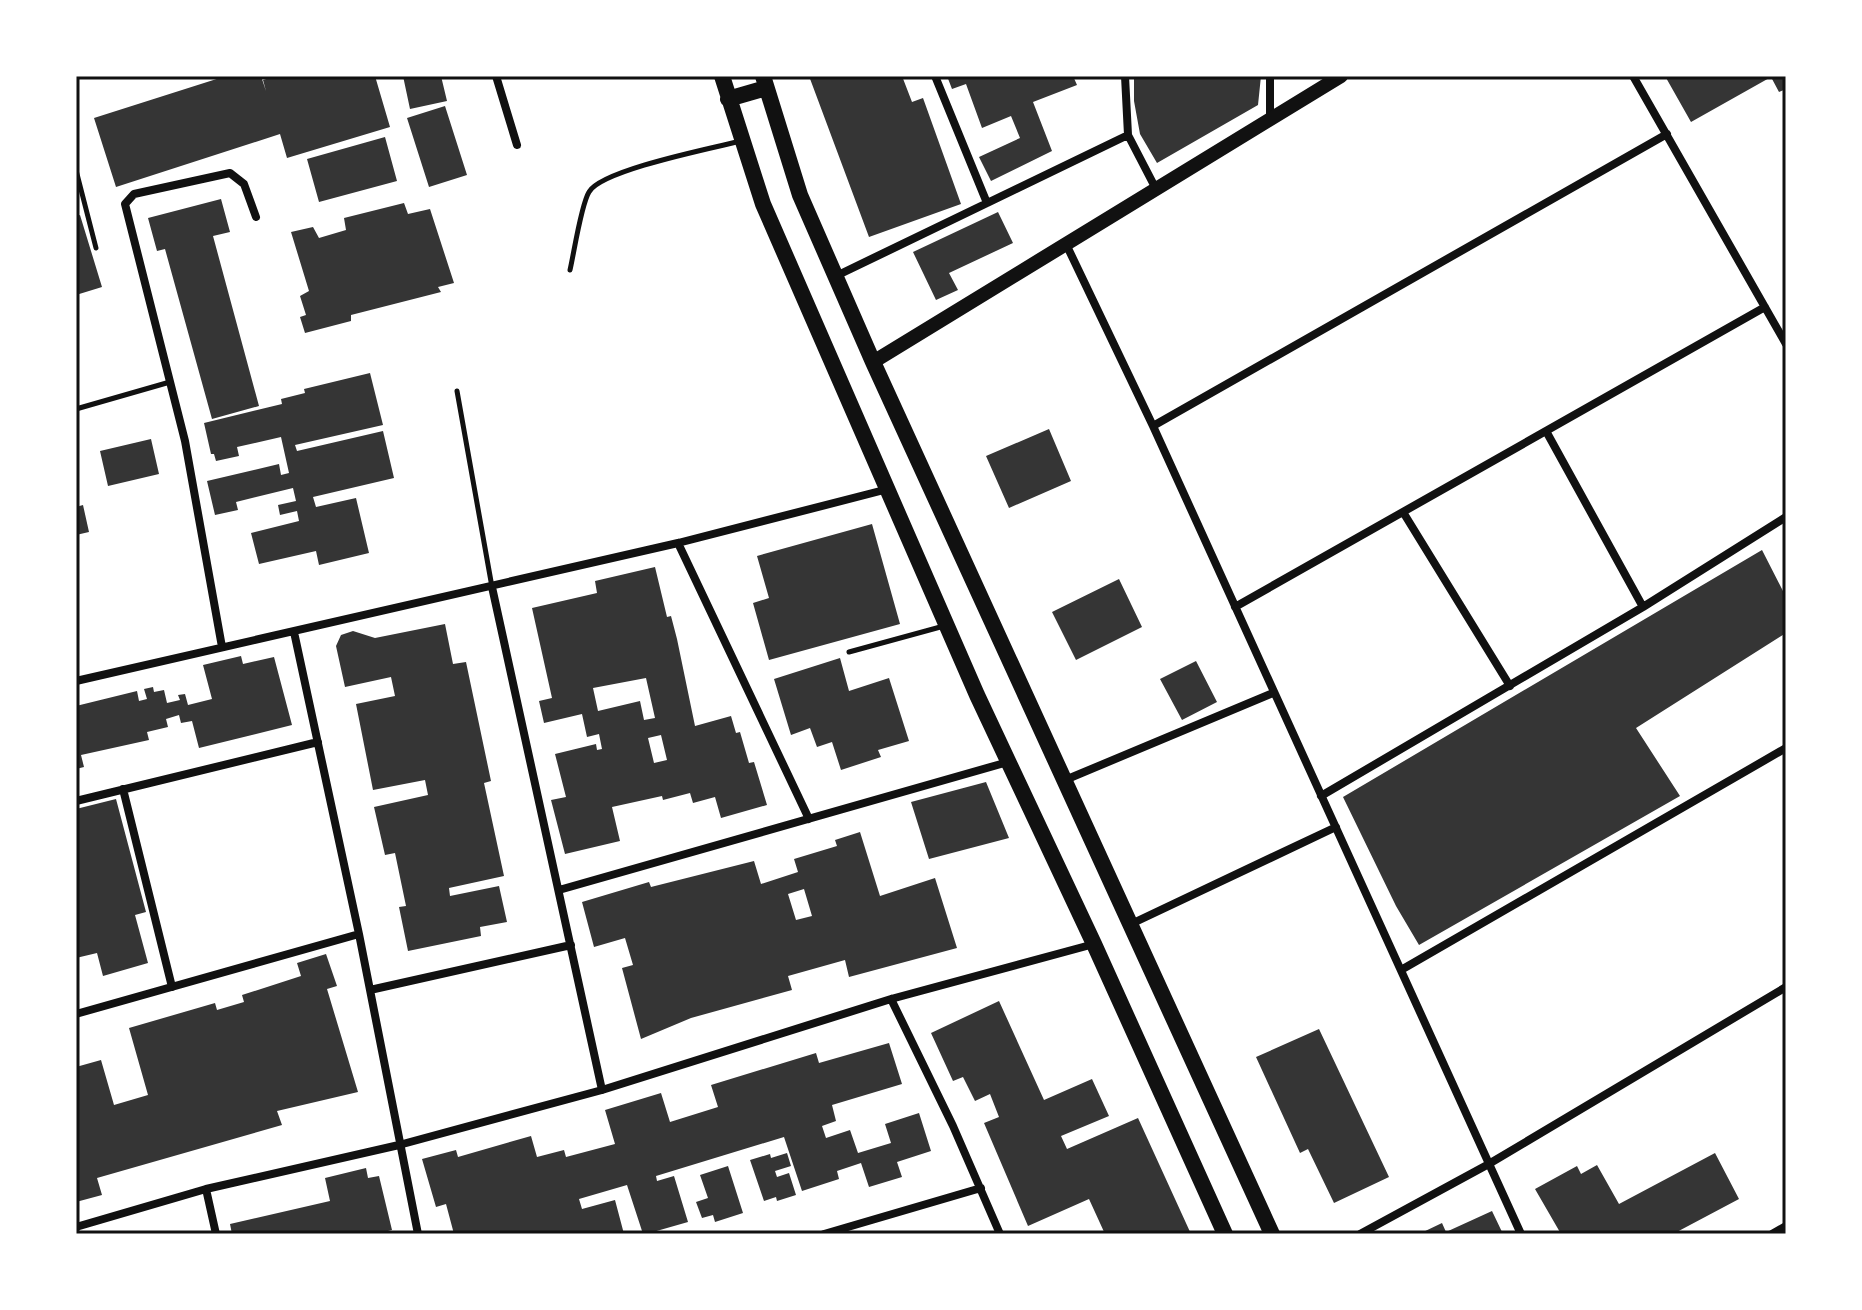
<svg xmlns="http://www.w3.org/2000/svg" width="1862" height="1310" font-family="Poppins,sans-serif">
	<rect width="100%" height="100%" fill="#fff"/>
	<path fill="#353535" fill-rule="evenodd" d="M 226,76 L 261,76 L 266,91 L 263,80 L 276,76 L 375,76 L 390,127 L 287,158 L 280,134 L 116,187 L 94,118 Z
		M 403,76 L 441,76 L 447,101 L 410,109 Z
		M 809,76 L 902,76 L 912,102 L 923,98 L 961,204 L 869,237 Z
		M 947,76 L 1073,76 L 1077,85 L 1033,102 L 1052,151 L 991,181 L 979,157 L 1020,138 L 1011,116 L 982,128 L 966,84 L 952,89 Z
		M 1134,76 L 1261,76 L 1258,105 L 1157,163 L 1140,134 L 1134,101 Z
		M 1665,76 L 1786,76 L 1786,89 L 1779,92 L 1771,77 L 1691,122 Z
		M 445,106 L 467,175 L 429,187 L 407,118 Z
		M 385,137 L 397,181 L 319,202 L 307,159 Z
		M 221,199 L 230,232 L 213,236 L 259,406 L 212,419 L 165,249 L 157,251 L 148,218 Z
		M 404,203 L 408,214 L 430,209 L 454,283 L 438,287 L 441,292 L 351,315 L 351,321 L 305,333 L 300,317 L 306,315 L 300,296 L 309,291 L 291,232 L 313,227 L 319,238 L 346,230 L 344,218 Z
		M 998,212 L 1013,243 L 949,273 L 958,290 L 936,300 L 913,252 Z
		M 80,215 L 102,287 L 76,295 L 76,216 Z
		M 370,373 L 383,425 L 295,445 L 297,451 L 383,431 L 394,478 L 313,497 L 316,507 L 356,498 L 369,553 L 319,565 L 316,551 L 259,564 L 251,533 L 299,521 L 297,511 L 280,515 L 278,505 L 296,501 L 293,488 L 236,502 L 238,510 L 215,515 L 207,481 L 279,464 L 281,475 L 289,473 L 281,437 L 237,447 L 239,456 L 216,461 L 214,454 L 211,454 L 204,423 L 282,404 L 281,399 L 305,393 L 304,389 Z
		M 1049,429 L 1071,481 L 1009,508 L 986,456 Z
		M 151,439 L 159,474 L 108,486 L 100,451 Z
		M 83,505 L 89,532 L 76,535 L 76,507 Z
		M 872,524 L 900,624 L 769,660 L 753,603 L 769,598 L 757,556 Z
		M 1762,550 L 1786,597 L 1786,633 L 1636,728 L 1680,796 L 1419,945 L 1396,906 L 1343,797 Z
		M 655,567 L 667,617 L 671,616 L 677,639 L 695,726 L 731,716 L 736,733 L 740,732 L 749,763 L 754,762 L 767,805 L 721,818 L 715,797 L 693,803 L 690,793 L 663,800 L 662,796 L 612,807 L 620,841 L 565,854 L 551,800 L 566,797 L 555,754 L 596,744 L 597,750 L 602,749 L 599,734 L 587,737 L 582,714 L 544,723 L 539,701 L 552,698 L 532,608 L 597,593 L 595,581 ZM 646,678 L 655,718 L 644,720 L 640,701 L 598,711 L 593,688 ZM 661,735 L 667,760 L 654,763 L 648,738 Z
		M 1119,579 L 1142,627 L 1076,660 L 1052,612 Z
		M 445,624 L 453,664 L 466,662 L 491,781 L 484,783 L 504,876 L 449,888 L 450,896 L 499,886 L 507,922 L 480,927 L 481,936 L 408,951 L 399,907 L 406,906 L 395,853 L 385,855 L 374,807 L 428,795 L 425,780 L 373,790 L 356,704 L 395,696 L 391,677 L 345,687 L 336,646 L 341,635 L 353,631 L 375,638 Z
		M 241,656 L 243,664 L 274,657 L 292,725 L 199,748 L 192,721 L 181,723 L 179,715 L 166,719 L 168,727 L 147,732 L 149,740 L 81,755 L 84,767 L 76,769 L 76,706 L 137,691 L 139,701 L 147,699 L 144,689 L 153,687 L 154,692 L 164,690 L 167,703 L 180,700 L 178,695 L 185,694 L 188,705 L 212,699 L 203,665 Z
		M 840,658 L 849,691 L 889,678 L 909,741 L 878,750 L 881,757 L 841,770 L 832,742 L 817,747 L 810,728 L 791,735 L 774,679 Z
		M 1196,661 L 1217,702 L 1182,720 L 1160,679 Z
		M 986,782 L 1009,838 L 929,859 L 911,802 Z
		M 116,799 L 146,912 L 135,915 L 148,963 L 103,976 L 97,953 L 76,958 L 76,809 Z
		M 860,832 L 880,896 L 935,878 L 957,948 L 849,977 L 845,960 L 788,976 L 792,990 L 691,1018 L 641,1039 L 622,968 L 633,965 L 625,938 L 594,947 L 582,902 L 649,882 L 651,887 L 754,861 L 761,884 L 798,872 L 794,859 L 837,846 L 835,840 ZM 804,889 L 812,916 L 796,920 L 788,894 Z
		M 326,954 L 337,986 L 327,989 L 358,1092 L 277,1111 L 282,1125 L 97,1178 L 102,1195 L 76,1202 L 76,1067 L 101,1060 L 114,1105 L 148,1095 L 129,1028 L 215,1003 L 217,1010 L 244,1002 L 242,995 L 301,976 L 297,963 Z
		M 999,1001 L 1044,1100 L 1092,1079 L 1109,1116 L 1061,1136 L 1067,1149 L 1138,1118 L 1191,1234 L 1105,1234 L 1089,1199 L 1028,1226 L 984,1123 L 999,1117 L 990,1094 L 975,1101 L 963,1077 L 953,1081 L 931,1033 Z
		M 1319,1029 L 1389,1177 L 1334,1203 L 1308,1149 L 1300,1153 L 1256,1057 Z
		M 889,1043 L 902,1084 L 832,1105 L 836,1121 L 822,1126 L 826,1138 L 850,1130 L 858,1153 L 891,1143 L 885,1124 L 919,1113 L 931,1151 L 897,1162 L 902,1177 L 869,1187 L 861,1163 L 837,1171 L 839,1179 L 802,1191 L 784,1137 L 656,1176 L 657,1181 L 674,1176 L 688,1222 L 646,1234 L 643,1234 L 627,1185 L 579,1199 L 582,1209 L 615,1200 L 624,1234 L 454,1234 L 446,1204 L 436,1207 L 422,1159 L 456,1150 L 458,1157 L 531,1136 L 537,1157 L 564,1150 L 566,1157 L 615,1144 L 605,1110 L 661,1093 L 670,1122 L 718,1107 L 711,1085 L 816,1053 L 819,1063 Z
		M 787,1153 L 791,1166 L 775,1171 L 777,1177 L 789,1173 L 796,1195 L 777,1201 L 776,1197 L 764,1201 L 750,1160 L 770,1154 L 771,1158 Z
		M 1715,1153 L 1739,1199 L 1673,1234 L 1561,1234 L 1535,1189 L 1577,1166 L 1581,1174 L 1597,1165 L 1619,1204 Z
		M 728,1166 L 743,1213 L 715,1222 L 713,1215 L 702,1218 L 696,1202 L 708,1198 L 700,1175 Z
		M 366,1168 L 368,1178 L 379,1176 L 392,1230 L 376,1234 L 232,1234 L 230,1224 L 330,1201 L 325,1178 Z
		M 1492,1211 L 1503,1234 L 1419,1234 L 1442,1223 L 1446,1232 Z"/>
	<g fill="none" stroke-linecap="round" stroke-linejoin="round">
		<path stroke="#111" stroke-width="5" d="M 76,170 L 96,248
			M 570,270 C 574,253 581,205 589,192 C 601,170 713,148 741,141
			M 457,391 L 492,587
			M 76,409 L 170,382
			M 849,652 L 944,626"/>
		<path stroke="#111" stroke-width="8" d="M 496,76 L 517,145
			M 935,76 L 987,203
			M 1125,76 L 1128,135 L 1156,189
			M 1633,76 L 1786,344
			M 1270,119 L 1270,76
			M 1066,244 L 1153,426 L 1521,1234
			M 836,276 L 1128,135
			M 1153,426 L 1667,134
			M 1546,431 L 1643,607
			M 1403,512 L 1510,686
			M 678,543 L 809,819
			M 492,587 L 602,1090
			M 1235,607 L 1765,307
			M 294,632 L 359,934 L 418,1234
			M 222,647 L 185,441 L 125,204 L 134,194 L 230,173 L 244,184 L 256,217
			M 76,681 L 678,543 L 888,489
			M 1065,780 L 1273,693
			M 123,789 L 172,987
			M 1321,796 L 1643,607 L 1786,517
			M 76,801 L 318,742
			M 559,890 L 1008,762
			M 1131,924 L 1336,827
			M 1401,970 L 1786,748
			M 370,990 L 571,945
			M 891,999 L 953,1126 L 1000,1234
			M 76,1014 L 359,934
			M 206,1189 L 216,1234
			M 76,1227 L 206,1189 L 399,1145 L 602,1090 L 891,999 L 1094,944
			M 824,1234 L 981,1188
			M 1360,1234 L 1487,1165 L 1786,987
			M 1772,1234 L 1786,1226"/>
		<path stroke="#111" stroke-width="14" d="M 873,362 L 1341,76"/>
		<path stroke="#111" stroke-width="16" d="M 722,76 L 763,204 L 977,695 L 1094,944 L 1225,1234
			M 763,76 L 800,195 L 873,362 L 1272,1234
			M 728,99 L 766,88"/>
	</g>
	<rect width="1862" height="1310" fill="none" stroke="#ffffff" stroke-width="156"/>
	<rect x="78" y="78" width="1706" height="1154" fill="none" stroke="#111" stroke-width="3"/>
</svg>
